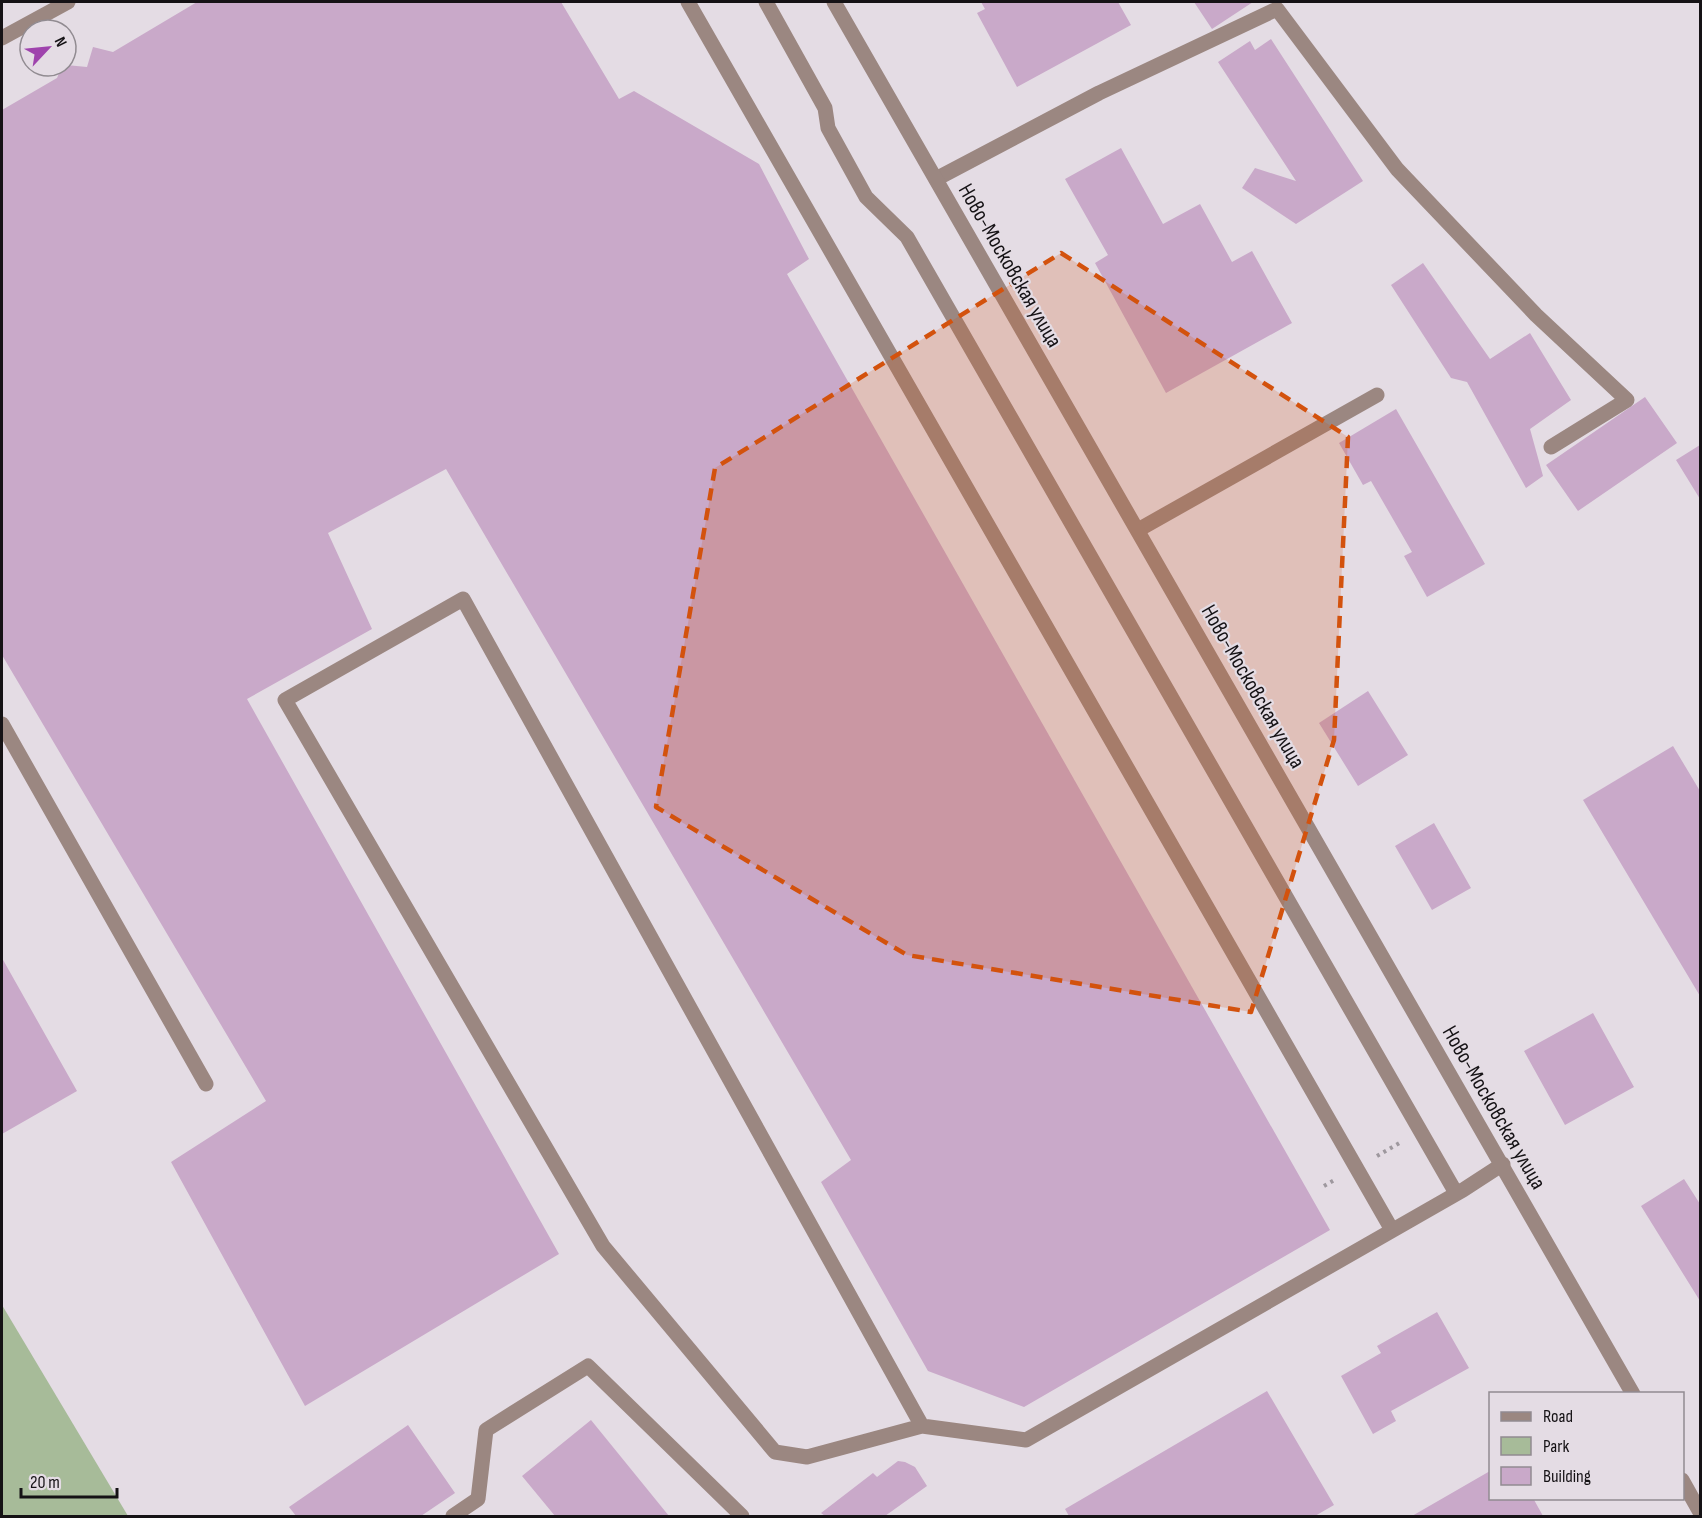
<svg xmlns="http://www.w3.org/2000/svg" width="1702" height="1518" font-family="'Sofia Sans Condensed',sans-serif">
	<rect width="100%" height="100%" fill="#e4dce4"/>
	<path fill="#a7bb99" d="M 2,1305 L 128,1516 L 2,1516 Z"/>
	<path fill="#c9a9c9" d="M 197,2 L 561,2 L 619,99 L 634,91 L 759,164 L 809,259 L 787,274 L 1330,1230 L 1024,1407 L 928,1371 L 821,1182 L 851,1160 L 446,469 L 328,533 L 372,629 L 247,699 L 559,1254 L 305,1406 L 171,1162 L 266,1101 L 2,655 L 2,110 L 57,78 L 62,66 L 66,65 L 87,67 L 93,47 L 113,52 Z
		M 981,2 L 1118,2 L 1131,25 L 1017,87 L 977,13 L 985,9 Z
		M 1194,2 L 1253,2 L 1212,29 Z
		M 1271,39 L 1363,181 L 1296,224 L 1242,188 L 1255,168 L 1296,181 L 1218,62 L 1250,41 L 1255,50 Z
		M 1121,148 L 1163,224 L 1200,204 L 1232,262 L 1252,251 L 1292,323 L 1166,393 L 1095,263 L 1108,255 L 1065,179 Z
		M 1423,263 L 1490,359 L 1530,333 L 1571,400 L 1530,429 L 1543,476 L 1526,488 L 1467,382 L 1451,378 L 1391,285 Z
		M 1645,397 L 1677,443 L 1578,511 L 1546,465 Z
		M 1396,409 L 1485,564 L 1427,597 L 1404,556 L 1412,552 L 1371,481 L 1363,485 L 1339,443 Z
		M 1700,445 L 1700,499 L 1676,460 Z
		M 1368,691 L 1408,755 L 1358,786 L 1319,723 Z
		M 1673,746 L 1700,791 L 1700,996 L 1583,800 Z
		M 1434,823 L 1471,888 L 1432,910 L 1395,846 Z
		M 2,958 L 77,1091 L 2,1134 Z
		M 1593,1013 L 1634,1087 L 1565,1125 L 1524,1051 Z
		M 1684,1179 L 1700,1204 L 1700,1301 L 1641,1206 Z
		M 1437,1312 L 1469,1368 L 1391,1411 L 1396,1421 L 1373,1434 L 1341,1376 L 1381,1353 L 1377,1346 Z
		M 1267,1391 L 1334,1505 L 1315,1516 L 1069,1516 L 1065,1509 Z
		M 591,1420 L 669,1516 L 555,1516 L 522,1476 Z
		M 408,1425 L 455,1493 L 421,1516 L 296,1516 L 289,1507 Z
		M 898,1461 L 905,1462 L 915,1467 L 927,1486 L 885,1516 L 825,1516 L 821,1513 L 873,1473 L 877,1477 Z
		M 1490,1471 L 1490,1498 L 1533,1498 L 1543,1516 L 1412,1516 Z"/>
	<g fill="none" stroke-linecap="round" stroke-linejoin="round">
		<path stroke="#9e989e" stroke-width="4" stroke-dasharray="3 4.5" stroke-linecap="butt" d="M 1377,1156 L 1401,1142
			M 1324,1186 L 1336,1179"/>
		<path stroke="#9b8781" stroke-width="15" d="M 688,2 L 1392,1230
			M 766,2 L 825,108 L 828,128 L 866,197 L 907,237 L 1456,1193
			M 2,38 L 68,2
			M 936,179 L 1099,93 L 1277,9 L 1397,169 L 1536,315 L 1627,400 L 1551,447
			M 1138,530 L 1377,395
			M 2,724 L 206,1084
			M 922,1426 L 463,599 L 285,700 L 603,1246 L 775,1452 L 807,1457 L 922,1426 L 1026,1440 L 1463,1190 L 1503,1164"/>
		<path stroke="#9b8781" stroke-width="15" d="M 453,1516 L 478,1499 L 486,1430 L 588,1366 L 742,1516"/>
		<path stroke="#9b8781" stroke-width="15" d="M 834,2 C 1101,465 1369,928 1633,1394
			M 1682,1480 L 1700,1512"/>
	</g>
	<path fill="#d3520d" fill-opacity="0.2" stroke="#d3520d" stroke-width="4.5" stroke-dasharray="12 8" stroke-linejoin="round" d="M 1061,253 L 1348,437 L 1334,740 L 1251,1012 L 907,955 L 656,807 L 715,468 Z"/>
	<g text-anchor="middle" stroke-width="4.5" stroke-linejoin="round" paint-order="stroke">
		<g font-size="22" fill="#151215" stroke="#e4dce4">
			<text transform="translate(1011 265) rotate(60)" y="8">Ново-Московская улица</text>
			<text transform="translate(1254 686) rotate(60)" y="8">Ново-Московская улица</text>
			<text transform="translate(1495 1107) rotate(60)" y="8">Ново-Московская улица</text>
		</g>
	</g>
	<rect width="1702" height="1518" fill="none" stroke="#151215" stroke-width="6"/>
	<rect x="1489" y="1392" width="195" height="108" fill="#e4dce4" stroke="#918b91" stroke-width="1.5"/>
	<rect x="1501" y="1412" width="30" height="9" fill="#9b8781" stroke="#918b91" stroke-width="1.5"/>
	<text x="1543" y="1422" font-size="18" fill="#151215">Road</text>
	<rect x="1501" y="1437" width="30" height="18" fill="#a7bb99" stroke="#918b91" stroke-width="1.5"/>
	<text x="1543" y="1452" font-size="18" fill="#151215">Park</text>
	<rect x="1501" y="1467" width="30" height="18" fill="#c9a9c9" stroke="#918b91" stroke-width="1.5"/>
	<text x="1543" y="1482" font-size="18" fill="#151215">Building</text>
	<g transform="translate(48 48) rotate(64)"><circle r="28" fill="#e4dce4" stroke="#918b91" stroke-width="1.5"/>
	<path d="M0-4.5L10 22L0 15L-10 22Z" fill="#9f43ad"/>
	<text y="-9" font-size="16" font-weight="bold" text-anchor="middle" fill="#151215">N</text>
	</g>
	<path d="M21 1488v9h96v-9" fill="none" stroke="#151215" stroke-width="3"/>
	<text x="30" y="1488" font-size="18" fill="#151215" stroke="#e4dce4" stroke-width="4.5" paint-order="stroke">20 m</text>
</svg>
